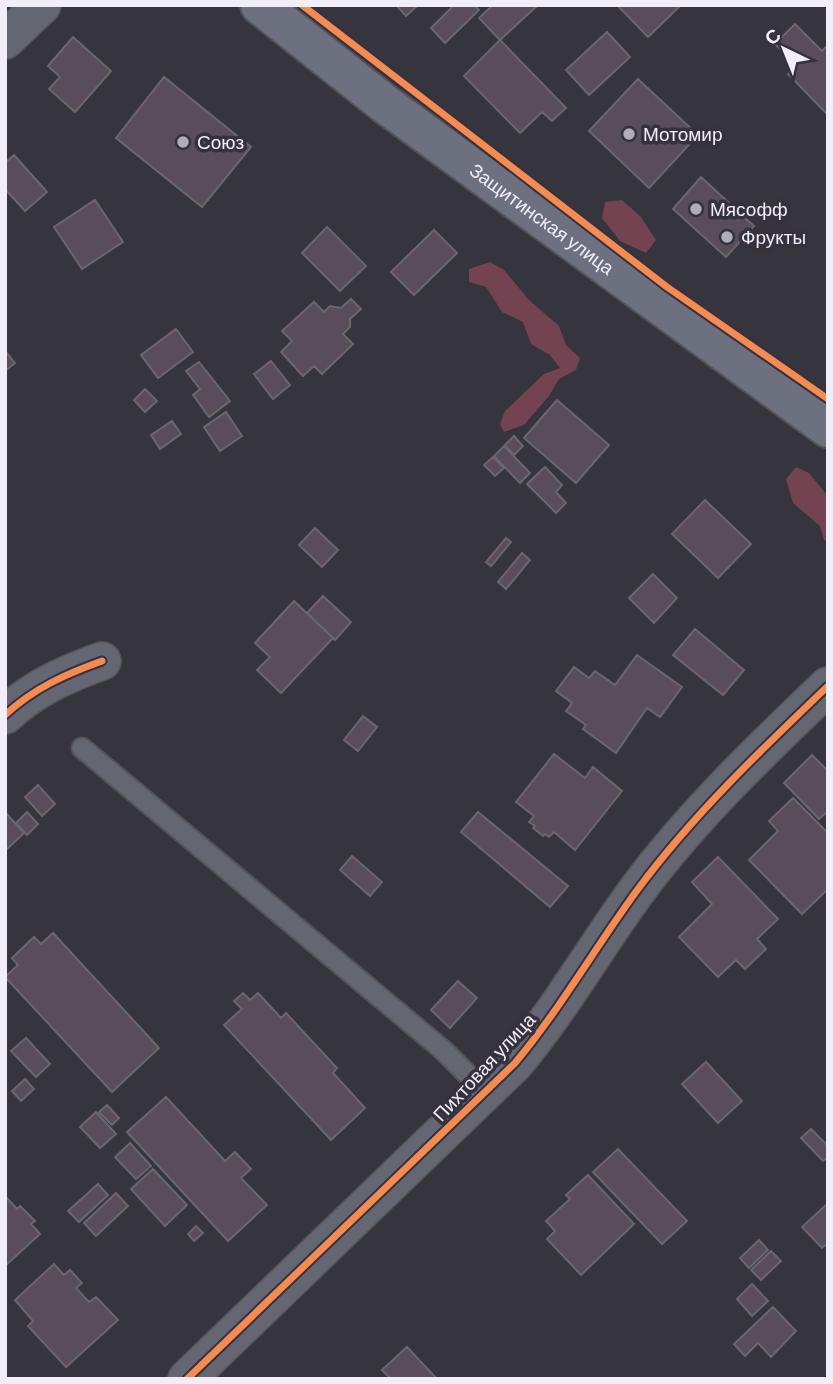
<svg xmlns="http://www.w3.org/2000/svg" width="833" height="1384" font-family="Barlow,sans-serif">
	<rect width="100%" height="100%" fill="#36343c"/>
	<path fill="#734351" d="M 622,200 L 641,217 L 656,240 L 646,253 L 620,241 L 602,218 L 605,202 Z
		M 490,262 L 504,270 L 529,300 L 559,326 L 566,345 L 580,358 L 576,370 L 559,379 L 549,396 L 524,425 L 504,432 L 500,424 L 505,411 L 544,374 L 560,368 L 550,355 L 531,344 L 523,322 L 502,312 L 486,287 L 469,282 L 469,269 Z
		M 796,467 L 809,473 L 828,496 L 828,542 L 824,540 L 820,526 L 793,503 L 786,479 Z"/>
	<path fill="#594d5b" stroke="#69666c" stroke-width="2" d="M 396,5 L 418,5 L 406,16 Z
		M 454,5 L 474,5 L 479,10 L 445,43 L 431,28 Z
		M 493,5 L 538,5 L 500,40 L 479,18 Z
		M 617,5 L 681,5 L 648,37 Z
		M 795,24 L 822,51 L 828,45 L 828,115 L 788,74 L 797,66 L 775,44 Z
		M 607,32 L 630,57 L 589,95 L 566,70 Z
		M 73,37 L 111,71 L 75,112 L 49,89 L 60,77 L 48,66 Z
		M 500,40 L 566,108 L 552,121 L 542,112 L 520,133 L 464,76 Z
		M 164,77 L 251,147 L 202,207 L 116,138 Z
		M 638,79 L 698,135 L 649,188 L 589,131 Z
		M 14,155 L 47,192 L 25,211 L 5,189 L 5,163 Z
		M 701,177 L 754,226 L 726,257 L 673,209 Z
		M 95,200 L 123,242 L 82,269 L 54,227 Z
		M 327,227 L 366,266 L 340,291 L 302,253 Z
		M 434,230 L 457,253 L 414,295 L 391,272 Z
		M 351,299 L 361,309 L 350,319 L 350,327 L 343,334 L 353,344 L 322,374 L 314,366 L 303,376 L 281,352 L 292,341 L 282,331 L 314,302 L 324,312 L 330,306 L 341,308 Z
		M 176,329 L 193,352 L 158,378 L 141,355 Z
		M 5,351 L 15,363 L 5,371 Z
		M 271,361 L 290,385 L 273,399 L 254,374 Z
		M 199,362 L 230,401 L 209,417 L 193,395 L 200,389 L 186,371 Z
		M 145,389 L 157,401 L 145,412 L 134,400 Z
		M 557,400 L 609,445 L 576,483 L 524,438 Z
		M 226,412 L 242,436 L 220,451 L 204,427 Z
		M 172,421 L 181,434 L 160,449 L 151,435 Z
		M 514,436 L 523,446 L 514,455 L 505,445 Z
		M 504,446 L 530,473 L 520,483 L 494,456 Z
		M 493,457 L 504,468 L 495,476 L 484,465 Z
		M 545,467 L 562,485 L 556,492 L 566,503 L 556,513 L 527,484 Z
		M 705,500 L 751,544 L 718,578 L 672,534 Z
		M 315,528 L 338,550 L 322,567 L 299,545 Z
		M 506,538 L 511,542 L 491,566 L 486,562 Z
		M 522,553 L 530,560 L 506,589 L 498,582 Z
		M 653,574 L 677,598 L 654,623 L 629,598 Z
		M 323,596 L 351,622 L 335,640 L 307,613 Z
		M 294,601 L 333,638 L 281,693 L 257,670 L 270,657 L 255,643 Z
		M 695,629 L 744,670 L 723,695 L 673,655 Z
		M 637,655 L 682,687 L 660,717 L 647,708 L 616,753 L 583,729 L 586,725 L 566,711 L 572,703 L 556,691 L 574,667 L 589,678 L 595,671 L 615,685 Z
		M 363,716 L 377,727 L 358,751 L 344,740 Z
		M 554,754 L 585,778 L 593,767 L 622,791 L 575,850 L 554,832 L 549,837 L 545,834 L 543,836 L 533,828 L 535,826 L 529,822 L 534,816 L 516,802 Z
		M 812,755 L 828,771 L 828,811 L 819,819 L 784,783 Z
		M 38,785 L 55,804 L 42,816 L 25,797 Z
		M 793,798 L 828,833 L 828,889 L 802,914 L 749,860 L 778,831 L 769,821 Z
		M 5,812 L 24,833 L 5,851 Z
		M 27,812 L 38,824 L 27,835 L 16,823 Z
		M 478,812 L 568,886 L 550,907 L 461,832 Z
		M 352,856 L 382,882 L 370,896 L 340,870 Z
		M 718,857 L 778,919 L 757,939 L 766,949 L 745,969 L 736,960 L 718,977 L 679,937 L 712,904 L 692,882 Z
		M 53,933 L 159,1048 L 112,1092 L 5,977 L 18,965 L 12,958 L 34,937 L 41,944 Z
		M 458,981 L 477,998 L 450,1028 L 431,1010 Z
		M 243,993 L 250,1000 L 258,993 L 281,1018 L 286,1013 L 337,1068 L 333,1073 L 365,1108 L 331,1140 L 224,1025 L 242,1009 L 234,1001 Z
		M 26,1038 L 50,1064 L 36,1077 L 11,1051 Z
		M 706,1062 L 742,1101 L 718,1123 L 682,1084 Z
		M 25,1079 L 34,1089 L 21,1101 L 12,1091 Z
		M 166,1097 L 225,1161 L 235,1152 L 251,1169 L 241,1178 L 267,1205 L 228,1241 L 127,1132 Z
		M 107,1105 L 119,1118 L 112,1125 L 99,1112 Z
		M 96,1112 L 116,1134 L 100,1148 L 80,1127 Z
		M 811,1129 L 828,1146 L 828,1157 L 823,1161 L 801,1138 Z
		M 130,1143 L 151,1166 L 136,1179 L 115,1157 Z
		M 618,1149 L 687,1221 L 662,1244 L 593,1172 Z
		M 153,1169 L 187,1205 L 165,1226 L 131,1189 Z
		M 588,1175 L 634,1224 L 581,1275 L 547,1239 L 555,1231 L 546,1221 L 570,1199 L 566,1195 Z
		M 98,1184 L 108,1195 L 79,1222 L 68,1211 Z
		M 116,1193 L 128,1206 L 96,1236 L 84,1223 Z
		M 5,1196 L 17,1209 L 20,1206 L 35,1221 L 31,1224 L 40,1234 L 5,1266 Z
		M 828,1203 L 828,1243 L 822,1248 L 802,1227 Z
		M 196,1226 L 203,1233 L 194,1241 L 188,1234 Z
		M 759,1240 L 768,1250 L 749,1268 L 740,1258 Z
		M 771,1251 L 781,1261 L 761,1280 L 751,1270 Z
		M 54,1264 L 64,1275 L 70,1270 L 82,1283 L 76,1288 L 89,1302 L 96,1297 L 118,1320 L 66,1367 L 28,1326 L 33,1321 L 15,1300 Z
		M 752,1284 L 768,1301 L 752,1316 L 737,1299 Z
		M 773,1307 L 796,1331 L 771,1357 L 758,1343 L 745,1356 L 734,1344 Z
		M 407,1347 L 437,1379 L 391,1379 L 382,1370 Z"/>
	<g fill="none" stroke-linecap="round" stroke-linejoin="round">
		<defs>
			<path id="lane" d="M 82,748 L 443,1050 L 486,1093"/>
			<path id="street" d="M 5,40 L 42,5
				M 5,715 C 34,688 66,674 102,661
				M 187,1379 L 515,1063 C 561,1008 596,946 638,889 C 693,815 761,750 828,686"/>
			<g id="primary">
				<path id="s1" d="M 260,5 L 385,104 L 828,428"/>
			</g>
		</defs>
		<use href="#lane" stroke="#555359" stroke-width="23"/>
		<use href="#street" stroke="#555359" stroke-width="40"/>
		<use href="#primary" stroke="#555359" stroke-width="42"/>
		<use href="#lane" stroke="#646772" stroke-width="19"/>
		<use href="#street" stroke="#646772" stroke-width="37"/>
		<use href="#primary" stroke="#6d707e" stroke-width="38"/>
		<defs>
			<path id="cycleway" d="M 302,5 L 667,287 L 828,399
				M 5,715 C 34,688 66,674 102,661
				M 187,1379 L 515,1063 C 561,1008 596,946 638,889 C 693,815 761,750 828,686"/>
		</defs>
		<use href="#cycleway" stroke="#35313f" stroke-width="11"/>
		<use href="#cycleway" stroke="#f68b52" stroke-width="7"/>
	</g>
	<g fill="#b0adb6" stroke="#35313f" stroke-width="2.5">
		<circle cx="629" cy="134" r="7"/>
		<circle cx="183" cy="142" r="7"/>
		<circle cx="696" cy="209" r="7"/>
		<circle cx="727" cy="237" r="7"/>
	</g>
	<g text-anchor="middle" stroke-width="7" stroke-linejoin="round" paint-order="stroke">
		<g font-size="19" fill="#f1eef7" stroke="#35313f" text-anchor="start">
			<text x="643" y="141">Мотомир</text>
			<text x="197" y="149">Союз</text>
			<text x="710" y="216">Мясофф</text>
			<text x="741" y="244">Фрукты</text>
		</g>
		<g font-size="19" fill="#f1eef7" stroke="#35313f">
			<text dy="7" stroke="none"><textPath href="#s1" startOffset="354">Защитинская улица</textPath></text>
			<text transform="translate(484 1067) rotate(-47)" y="7">Пихтовая улица</text>
		</g>
	</g>
	<rect width="833" height="1384" fill="none" stroke="#f1eef7" stroke-width="14"/>
	<g transform="translate(784 49) rotate(317)" stroke="#35313f" stroke-width="5" paint-order="stroke">
	<path d="M0-5L12 26L0 18L-12 26Z" fill="#f1eef7"/>
	<text y="-10" font-size="19" font-weight="bold" text-anchor="middle" fill="#f1eef7">С</text>
	</g>
</svg>
